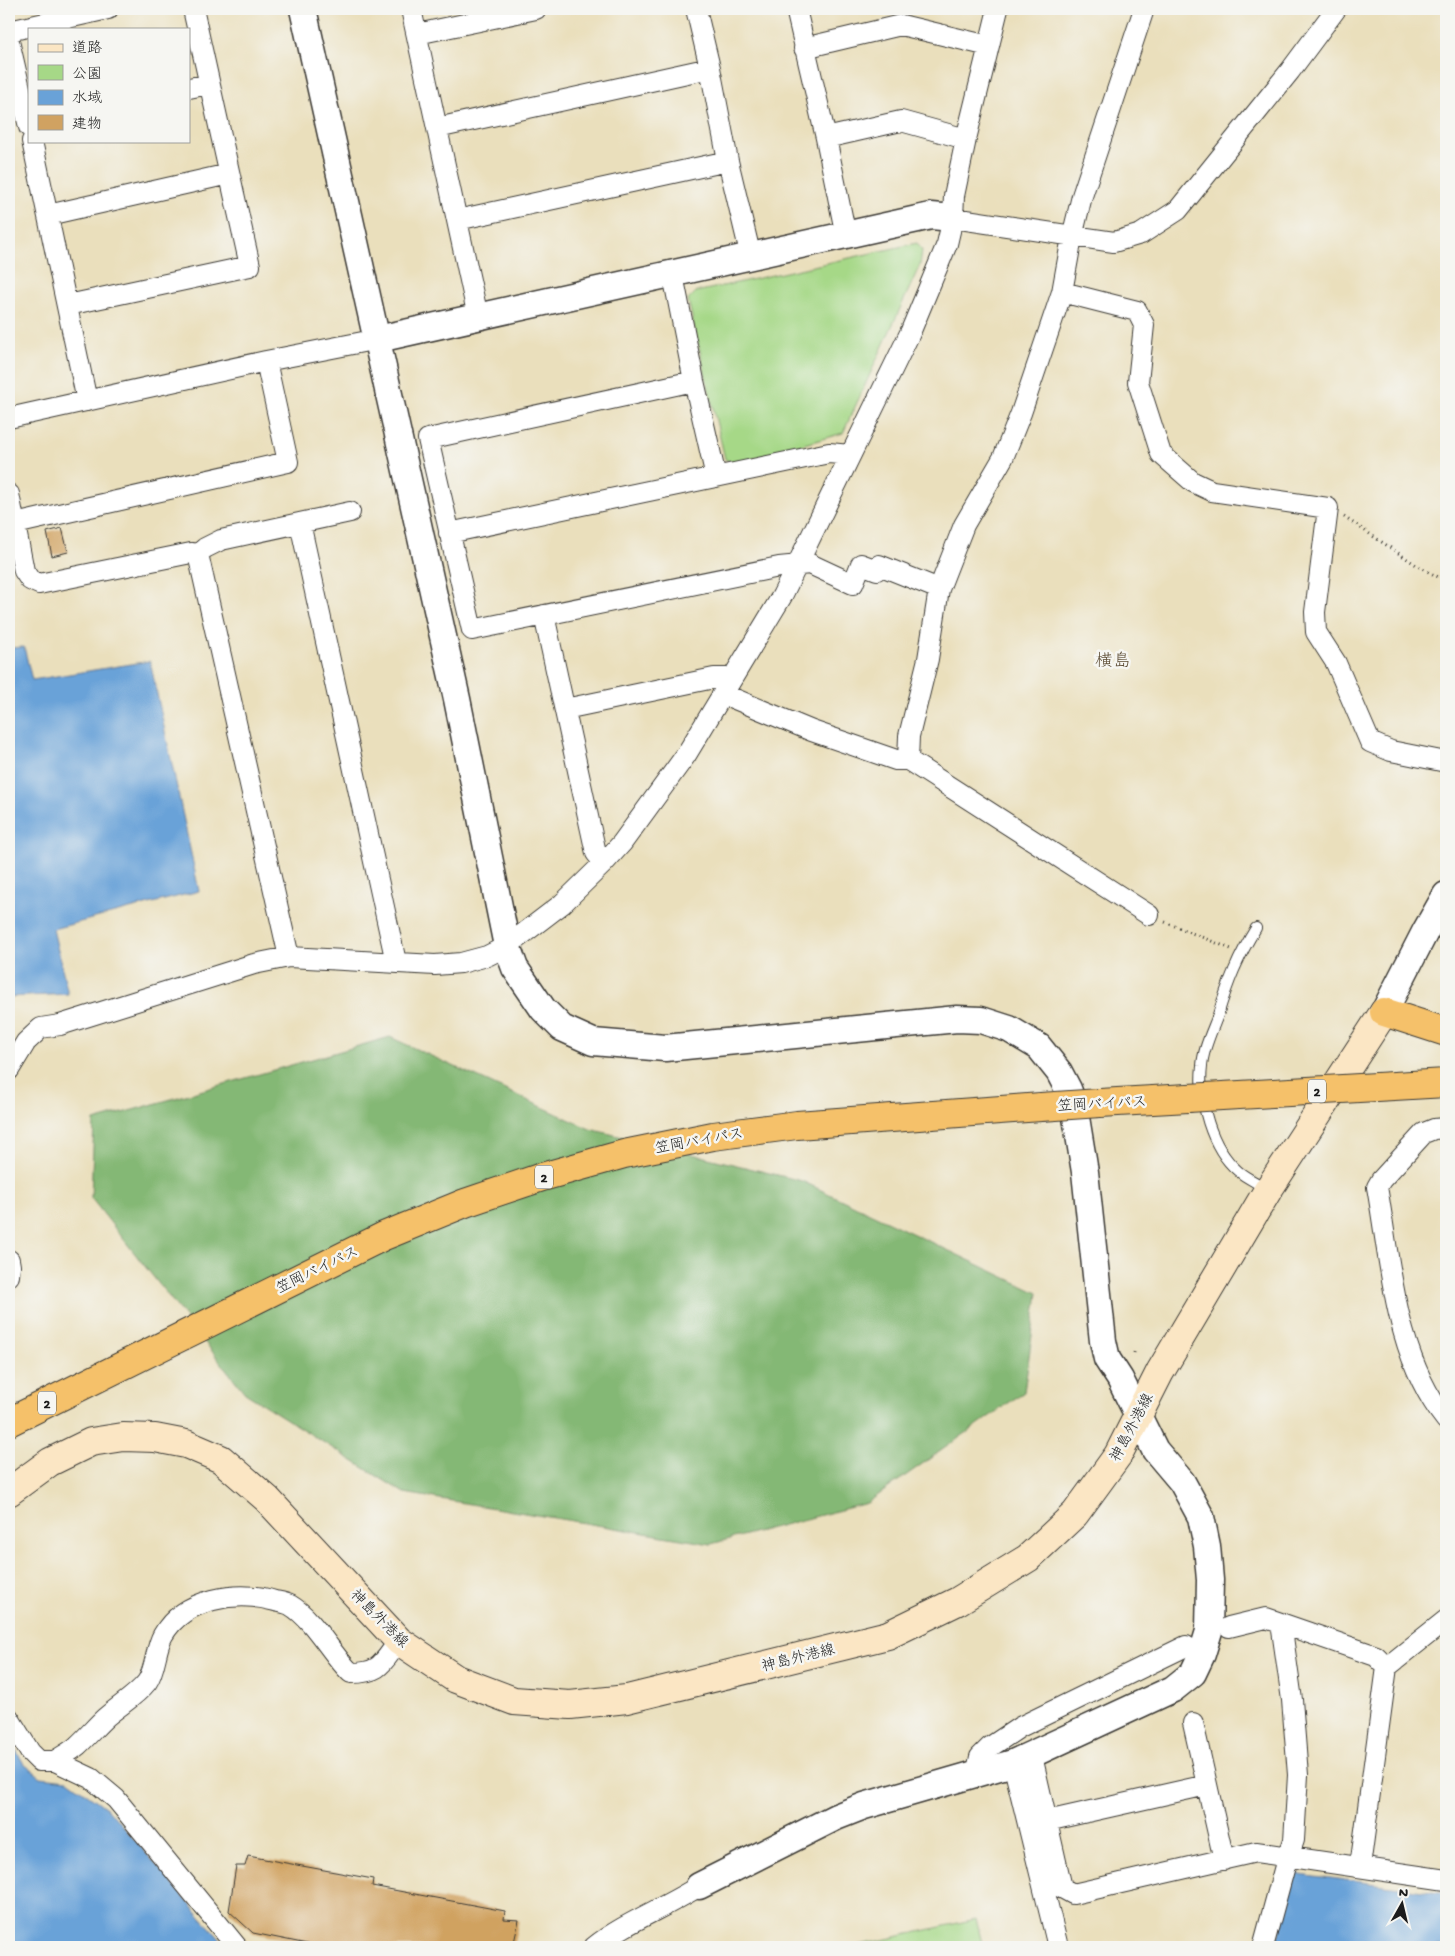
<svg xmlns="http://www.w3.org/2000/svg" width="1455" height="1956" font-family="'Gochi Hand','Klee One',sans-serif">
	<rect width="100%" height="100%" fill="#f6f6f2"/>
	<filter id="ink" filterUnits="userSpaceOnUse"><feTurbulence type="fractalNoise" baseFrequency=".02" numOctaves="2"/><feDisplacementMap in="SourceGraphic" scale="10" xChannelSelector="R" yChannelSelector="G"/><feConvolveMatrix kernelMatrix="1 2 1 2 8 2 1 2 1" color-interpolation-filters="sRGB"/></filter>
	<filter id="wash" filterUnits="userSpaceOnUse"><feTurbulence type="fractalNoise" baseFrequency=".0096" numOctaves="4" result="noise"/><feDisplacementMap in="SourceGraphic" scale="20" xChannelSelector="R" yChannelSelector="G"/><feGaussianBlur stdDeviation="1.12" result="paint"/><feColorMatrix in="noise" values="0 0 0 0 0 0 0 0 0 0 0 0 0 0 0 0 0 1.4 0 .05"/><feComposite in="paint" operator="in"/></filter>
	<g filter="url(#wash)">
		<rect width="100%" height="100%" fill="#eadfbc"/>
		<path fill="#a6d887" stroke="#617a52" d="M 917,243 L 922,250 L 920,265 L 843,433 L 735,464 L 725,459 L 688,300 L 696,292 Z
			M 976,1919 L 983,1947 L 851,1947 Z"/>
		<path fill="#84b874" stroke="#506a48" d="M 390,1037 L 590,1129 L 802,1181 L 1038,1293 L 1024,1392 L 867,1503 L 711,1544 L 404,1493 L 245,1393 L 91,1198 L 94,1121 Z"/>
		<path fill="#69a2d8" stroke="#425f7a" d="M 24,647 L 32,680 L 150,661 L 199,891 L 53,929 L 68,994 L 9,997 L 9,648 Z
			M 13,1745 L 24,1764 L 41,1777 L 68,1780 L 108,1809 L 227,1947 L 9,1947 L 9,1747 Z
			M 1292,1873 L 1446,1893 L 1446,1947 L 1277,1947 Z"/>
		<g id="blocks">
			<path fill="#d0a261" d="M 62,528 L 68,552 L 52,556 L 47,532 Z
				M 248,1856 L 373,1879 L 372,1886 L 505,1911 L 504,1919 L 519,1920 L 513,1947 L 322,1947 L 253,1933 L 229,1911 L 236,1866 L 245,1866 Z"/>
		</g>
	</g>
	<g filter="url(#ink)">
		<use href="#blocks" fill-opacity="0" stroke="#3b3934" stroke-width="1"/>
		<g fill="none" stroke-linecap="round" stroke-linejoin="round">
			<defs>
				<path id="service" d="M 1256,928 C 1238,957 1228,982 1218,1015 C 1212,1031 1203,1049 1202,1066 C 1198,1100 1211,1148 1238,1171 C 1246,1178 1258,1183 1267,1189"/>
				<path id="minor" d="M 411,9 L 478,317
					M 696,9 L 710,68 L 728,161 L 751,257
					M 796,9 L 826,138 L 846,236
					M 9,31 L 108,9
					M 417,34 L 536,9
					M 9,41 L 29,127
					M 804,48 L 901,25 L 989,46
					M 189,88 L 209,84
					M 437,128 L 710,68
					M 826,138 L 901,121 L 966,139
					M 32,141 L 87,401
					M 48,215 L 229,174
					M 953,218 L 1114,242 L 1141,234 L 1178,210 L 1290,71 L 1336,9
					M 457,220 L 728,161
					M 673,275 L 694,381 L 716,477
					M 1062,292 L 1137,311 L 1144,325 L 1138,382 L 1161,454 L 1193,482 L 1212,491 L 1328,508 L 1315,612 L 1316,632 L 1336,663 L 1370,742 L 1391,751 L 1446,762
					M 68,305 L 250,266 L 193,9
					M 694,381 L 428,439 L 472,630 L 779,567 L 810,564 L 853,584 L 861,564 L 877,570 L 879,565 L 939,589
					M 9,418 L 266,361 L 378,339
					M 9,494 L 24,571 L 30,580 L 39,584 L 191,553 L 198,554
					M 300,523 L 396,962
					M 15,524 L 288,462 L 266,361
					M 449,533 L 829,453 L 850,455
					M 198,554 L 289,957
					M 198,554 L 205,548 L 221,540 L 350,512
					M 544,615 L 596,853 L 604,863
					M 723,694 L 812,731 L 896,760 L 908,760 L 1149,915
					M 565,709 L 714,678 L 732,678
					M 908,760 L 909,736 L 928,659 L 939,589 L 964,525 L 1003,458 L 1021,413 L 1062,292 L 1072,237 L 1082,196 L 1144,9
					M 9,1070 L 26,1042 L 41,1028 L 60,1025 L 254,964 L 289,957 L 435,965 L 461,963 L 487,956 L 507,946 L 562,904 L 604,863 L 622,843 L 686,755 L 782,596 L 910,333 L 947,244 L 953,218 L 954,196 L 966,139 L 998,9
					M 1446,1128 L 1434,1129 L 1424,1133 L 1381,1180 L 1377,1187 C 1391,1265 1395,1356 1446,1420
					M 9,1260 L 10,1266 L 9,1276
					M 1229,1627 L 1266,1618 L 1376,1656 L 1387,1667
					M 9,1718 L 30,1752 L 39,1761 L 55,1761 L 91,1778 L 116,1799 L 237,1947
					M 1193,1723 L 1224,1860
					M 1032,1756 L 1062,1888 L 1073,1894 L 1256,1852 L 1446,1880
					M 55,1761 C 62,1756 70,1752 77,1746 C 87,1737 96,1726 106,1717 C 120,1705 136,1696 147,1682 C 156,1669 155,1649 163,1635 C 184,1598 238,1590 275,1601 C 280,1602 286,1603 290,1605 C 314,1619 331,1654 351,1673 C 381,1673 382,1663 399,1641
					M 1013,1763 L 1058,1947
					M 976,1775 L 980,1757 L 990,1747 L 1020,1727 L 1186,1646
					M 1047,1821 L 1207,1785
					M 1360,1867 L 1387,1667 L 1446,1620
					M 594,1947 C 624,1923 665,1908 699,1886
					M 1263,1947 L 1285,1866 L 1294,1840 L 1298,1775 L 1292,1700 L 1281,1623"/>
				<path id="tertiary" d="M 303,9 L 457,699 L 507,946 L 515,968 L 543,1009 L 562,1028 L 593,1042 L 665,1048 L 957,1019 L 981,1020 L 1009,1029 L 1039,1047 L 1059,1072 L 1068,1089 L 1074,1105 L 1085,1172 L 1103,1341 L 1107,1359 L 1120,1379 L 1155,1450 L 1182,1482 L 1201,1517 L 1207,1546 L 1210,1580 L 1209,1631 L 1202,1654 L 1193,1673 L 1173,1689 L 1013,1763 L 864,1806 L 836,1817 L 699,1886
					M 378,339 L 931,216 L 953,218
					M 1384,1012 L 1425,932 L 1446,895"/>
				<path id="secondary" d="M 9,1492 L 50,1462 L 91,1442 L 123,1437 L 155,1438 L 186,1444 L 221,1459 L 267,1499 L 399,1641 L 456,1679 L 514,1701 L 570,1705 L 627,1699 L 888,1635 L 958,1601 L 1028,1558 L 1075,1514 L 1118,1455 L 1160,1372 L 1268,1190 L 1384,1012"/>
				<path id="trunk" d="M 1384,1012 L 1446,1032"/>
				<path id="motorway" d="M 1100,1103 L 1188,1098
					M 9,1422 L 384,1236 L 465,1203 L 542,1177 L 624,1154 L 713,1136 L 797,1125 L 1041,1107"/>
			</defs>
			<use href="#service" stroke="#3b3934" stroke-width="12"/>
			<use href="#minor" stroke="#3b3934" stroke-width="22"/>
			<use href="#tertiary" stroke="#3b3934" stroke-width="29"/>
			<use href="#secondary" stroke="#3b3934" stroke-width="30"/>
			<use href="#trunk" stroke="#3b3934" stroke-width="30"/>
			<use href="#motorway" stroke="#3b3934" stroke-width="30"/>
			<path stroke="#3b3934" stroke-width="3" stroke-dasharray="1 4" stroke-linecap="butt" d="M 1344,517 L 1421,568 L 1446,581
				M 1165,922 L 1231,949
				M 1134,1353 L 1135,1349"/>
			<use href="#service" stroke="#fff" stroke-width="10"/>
			<use href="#minor" stroke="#fff" stroke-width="20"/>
			<use href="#tertiary" stroke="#fff" stroke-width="26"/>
			<use href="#secondary" stroke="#fbe6c4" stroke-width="28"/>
			<use href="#trunk" stroke="#f5c16b" stroke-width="28"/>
			<use href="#motorway" stroke="#f5c16b" stroke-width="28"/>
			<defs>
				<path id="motorway-bridge" d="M 1188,1098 L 1446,1083
					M 1041,1107 L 1100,1103"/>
			</defs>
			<use href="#motorway-bridge" stroke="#3b3934" stroke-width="30" stroke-linecap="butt"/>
			<use href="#motorway-bridge" stroke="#f5c16b" stroke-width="28"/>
		</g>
	</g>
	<g text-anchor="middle" stroke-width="5" stroke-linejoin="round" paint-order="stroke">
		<g fill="#f6f6f2" stroke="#5d5d5c" stroke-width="1">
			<rect x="1308" y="1079.5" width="18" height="23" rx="4"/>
			<rect x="535" y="1165.5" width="18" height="23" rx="4"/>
			<rect x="38" y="1391.5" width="18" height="23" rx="4"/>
		</g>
		<g font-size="14" font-weight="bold" fill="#1c1c1c">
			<text x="1317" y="1096">2</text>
			<text x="544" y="1182">2</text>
			<text x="47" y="1408">2</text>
		</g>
		<g font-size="15" fill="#1c1c1c" stroke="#f6f6f2">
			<text transform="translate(1102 1103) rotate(-3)" y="5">笠岡バイパス</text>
			<text transform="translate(699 1140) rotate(-10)" y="5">笠岡バイパス</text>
			<text transform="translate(317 1269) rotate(-26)" y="5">笠岡バイパス</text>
			<text transform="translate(1131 1427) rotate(-62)" y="5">神島外港線</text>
			<text transform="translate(380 1618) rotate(45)" y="5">神島外港線</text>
			<text transform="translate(798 1657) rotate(-14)" y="5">神島外港線</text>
		</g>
		<g font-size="18" fill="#5b4b34" stroke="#f6f6f2">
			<text x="1113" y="666">横島</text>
		</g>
	</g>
	<rect width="1455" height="1956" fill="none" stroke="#f6f6f2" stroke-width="30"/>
	<rect x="28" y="28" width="162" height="115" fill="#f6f6f2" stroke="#9f9f9c"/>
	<rect x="38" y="44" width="25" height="8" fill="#fbe6c4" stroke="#9f9f9c"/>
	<text x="72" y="52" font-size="15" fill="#1c1c1c">道路</text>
	<rect x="38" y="65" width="25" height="15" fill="#a6d887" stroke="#9f9f9c"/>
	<text x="72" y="78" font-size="15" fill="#1c1c1c">公園</text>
	<rect x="38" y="90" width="25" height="15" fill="#69a2d8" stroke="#9f9f9c"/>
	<text x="72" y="102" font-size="15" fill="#1c1c1c">水域</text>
	<rect x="38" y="115" width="25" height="15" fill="#d0a261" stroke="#9f9f9c"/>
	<text x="72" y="128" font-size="15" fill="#1c1c1c">建物</text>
	<g transform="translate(1402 1904) rotate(8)" stroke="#f6f6f2" stroke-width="4" paint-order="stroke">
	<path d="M0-4L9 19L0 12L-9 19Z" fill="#1c1c1c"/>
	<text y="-8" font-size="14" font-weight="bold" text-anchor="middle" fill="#1c1c1c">N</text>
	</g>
</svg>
